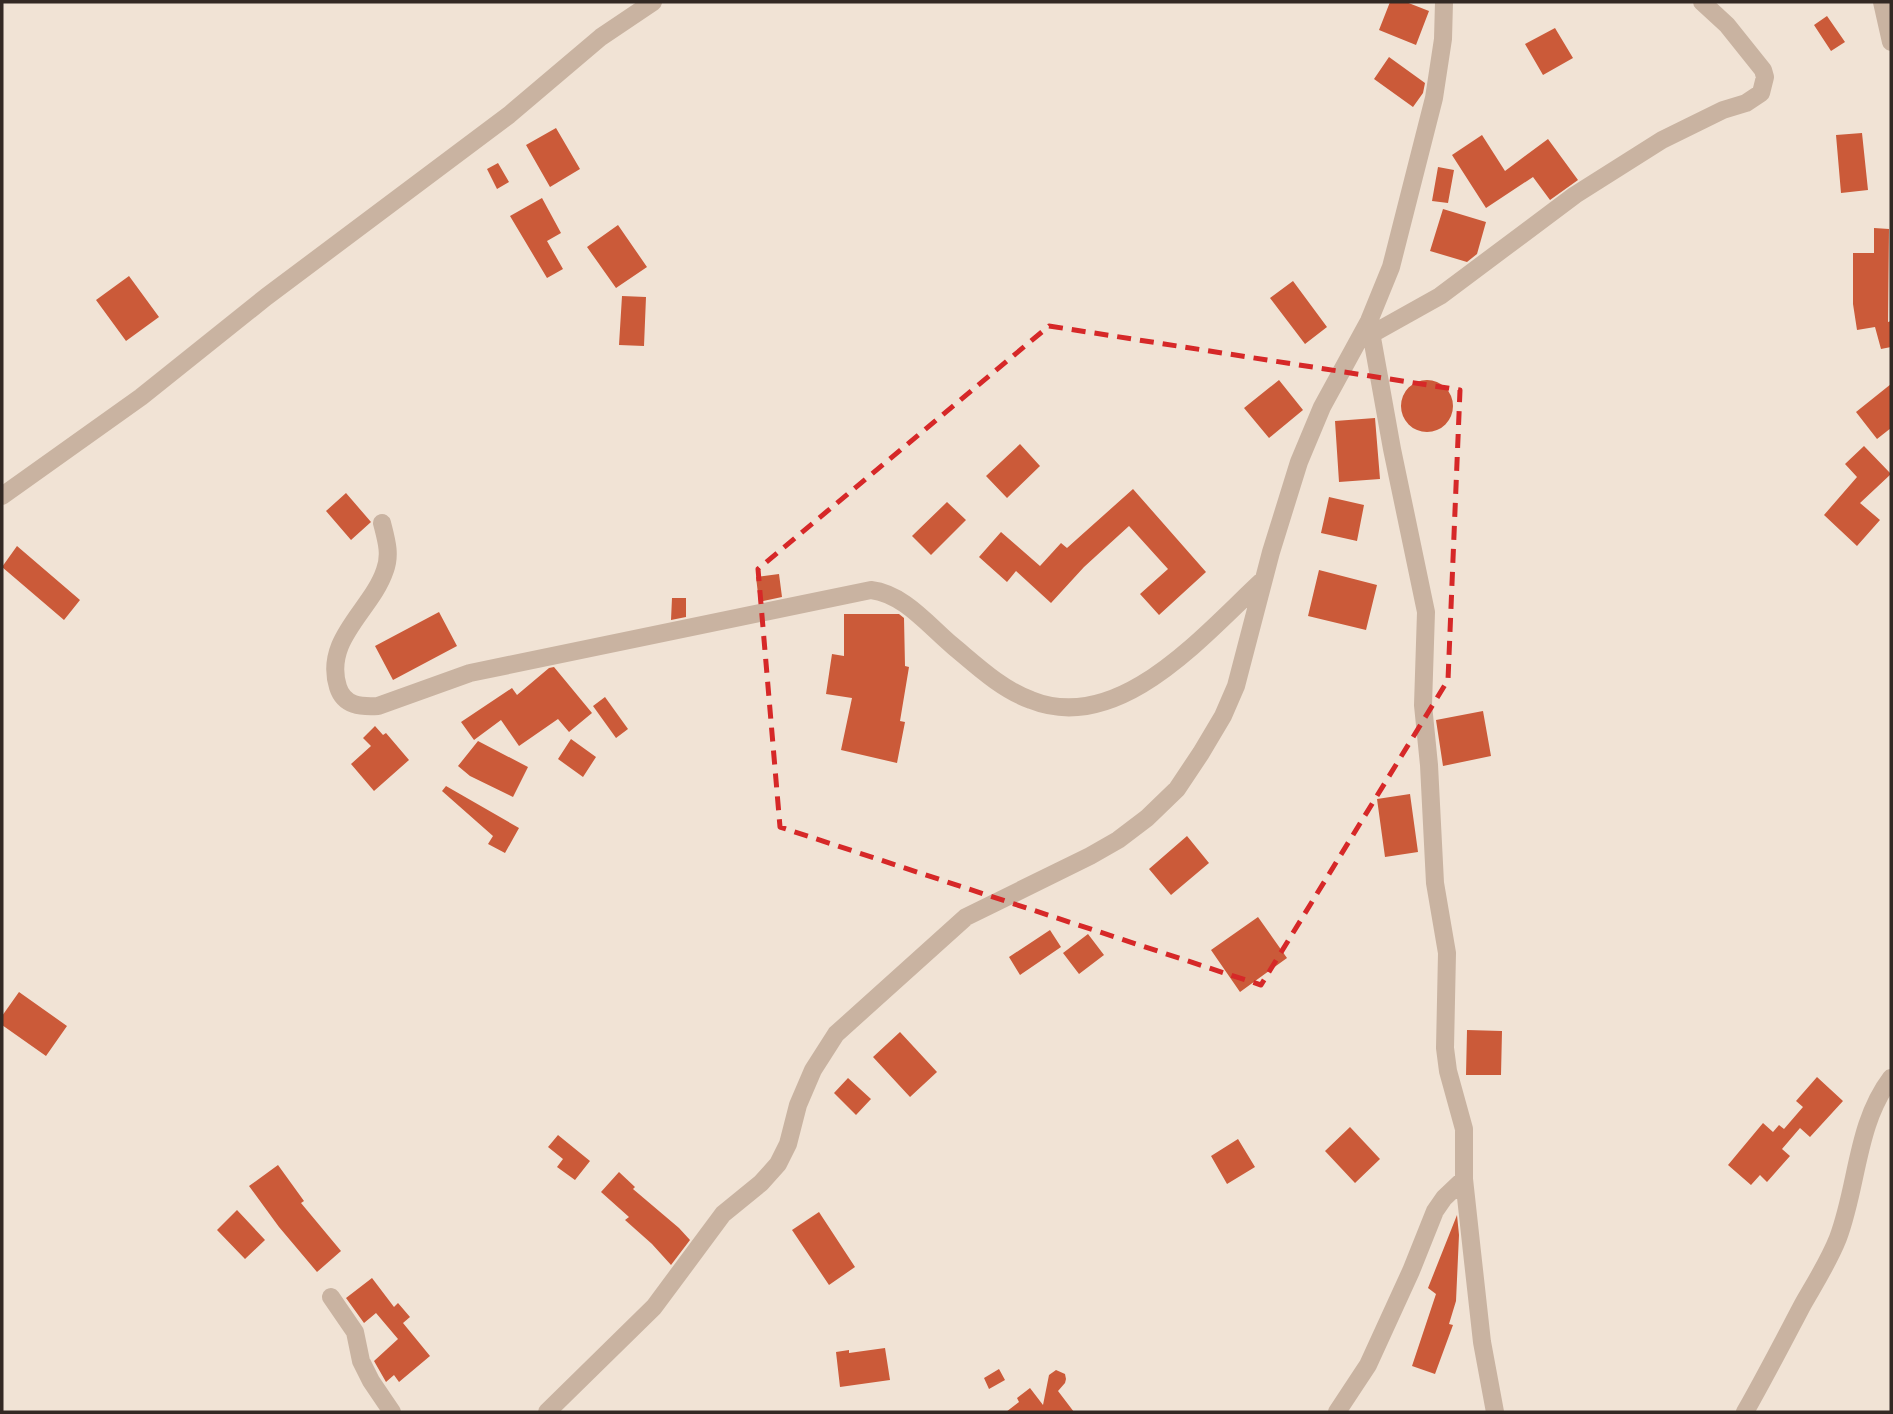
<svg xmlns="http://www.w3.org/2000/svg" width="1893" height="1414" font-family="'Roboto Condensed',sans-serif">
	<rect width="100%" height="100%" fill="#f1e3d5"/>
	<path fill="#cb5a39" d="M 1390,2 L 1406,2 L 1429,11 L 1416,45 L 1379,30 Z
		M 1827,16 L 1845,42 L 1831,51 L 1814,25 Z
		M 1555,28 L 1573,58 L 1543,75 L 1525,44 Z
		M 1389,57 L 1425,83 L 1423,93 L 1413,107 L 1374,79 Z
		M 556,128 L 580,169 L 550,187 L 526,145 Z
		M 1862,133 L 1868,190 L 1841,193 L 1836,135 Z
		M 1482,135 L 1505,171 L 1548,139 L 1578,180 L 1550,200 L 1533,177 L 1486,208 L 1452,155 Z
		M 498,163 L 509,182 L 497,189 L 487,169 Z
		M 1438,167 L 1454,170 L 1448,203 L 1432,201 Z
		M 542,198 L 561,233 L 547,241 L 563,269 L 547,278 L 510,216 Z
		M 1443,209 L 1486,222 L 1477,254 L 1467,262 L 1430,251 Z
		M 618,225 L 647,267 L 616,288 L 587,247 Z
		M 1874,228 L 1889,229 L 1888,322 L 1891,321 L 1891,347 L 1881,349 L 1875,327 L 1857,330 L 1853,304 L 1853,253 L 1874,253 Z
		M 129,276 L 159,317 L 126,341 L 96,300 Z
		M 1293,281 L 1327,327 L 1305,344 L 1270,298 Z
		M 622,296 L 646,297 L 644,346 L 619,345 Z
		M1401 406a26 26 0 1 1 52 0a26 26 0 1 1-52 0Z
		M 1279,380 L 1303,410 L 1269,438 L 1244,408 Z
		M 1891,384 L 1891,428 L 1877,439 L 1856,412 Z
		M 1375,418 L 1380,479 L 1339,482 L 1335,421 Z
		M 1020,444 L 1040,466 L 1007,498 L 986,476 Z
		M 1864,446 L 1891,474 L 1860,503 L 1880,520 L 1857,546 L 1824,515 L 1857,477 L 1845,464 Z
		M 1133,489 L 1206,572 L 1159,615 L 1140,594 L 1168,569 L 1129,526 L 1084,567 L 1051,603 L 1016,571 L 1007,582 L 979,557 L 1001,532 L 1040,566 L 1061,543 L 1067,548 Z
		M 346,493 L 371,522 L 351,540 L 326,511 Z
		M 1329,497 L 1364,505 L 1357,541 L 1321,533 Z
		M 947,502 L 966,520 L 931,555 L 912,536 Z
		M 17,546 L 80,600 L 64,620 L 2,567 Z
		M 1319,570 L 1377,585 L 1366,630 L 1308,616 Z
		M 779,574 L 782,597 L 759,602 L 756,577 Z
		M 672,598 L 686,598 L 686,617 L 671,620 Z
		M 439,612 L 457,646 L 393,680 L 375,646 Z
		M 844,614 L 899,614 L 904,618 L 905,666 L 909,667 L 900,721 L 905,722 L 897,763 L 841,750 L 852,698 L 826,694 L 832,654 L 844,656 Z
		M 554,667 L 592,713 L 569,732 L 558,719 L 519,746 L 501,720 L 474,740 L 461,722 L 512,688 L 517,695 L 549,668 Z
		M 605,697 L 628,729 L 616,738 L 593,706 Z
		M 1483,711 L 1491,756 L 1443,766 L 1436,720 Z
		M 375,726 L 383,735 L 386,733 L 409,760 L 374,791 L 351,764 L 371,746 L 363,738 Z
		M 571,739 L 596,757 L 583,777 L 558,759 Z
		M 478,741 L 528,767 L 513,797 L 470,776 L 458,766 Z
		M 446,786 L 519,828 L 505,853 L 488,844 L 493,836 L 442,791 Z
		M 1410,794 L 1418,852 L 1385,857 L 1377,799 Z
		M 1187,836 L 1209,863 L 1171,895 L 1149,869 Z
		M 1258,917 L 1287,958 L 1240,992 L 1211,950 Z
		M 1050,930 L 1061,947 L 1020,975 L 1009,957 Z
		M 1088,934 L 1104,955 L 1079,974 L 1063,953 Z
		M 19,992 L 67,1026 L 46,1056 L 2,1025 L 2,1016 Z
		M 1467,1030 L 1502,1031 L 1501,1075 L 1466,1075 Z
		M 900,1032 L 937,1072 L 910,1097 L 873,1057 Z
		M 1817,1077 L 1843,1101 L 1810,1137 L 1800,1128 L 1782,1149 L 1790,1156 L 1767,1182 L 1760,1175 L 1751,1185 L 1728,1165 L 1763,1123 L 1773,1132 L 1779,1125 L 1784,1129 L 1803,1107 L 1796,1101 Z
		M 848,1078 L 871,1099 L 856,1115 L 834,1093 Z
		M 1350,1127 L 1380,1159 L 1355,1183 L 1325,1151 Z
		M 558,1135 L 590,1161 L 575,1180 L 557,1167 L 563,1159 L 548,1147 Z
		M 1238,1139 L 1255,1167 L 1227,1184 L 1211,1156 Z
		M 278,1165 L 304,1201 L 301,1203 L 341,1251 L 317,1272 L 279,1227 L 249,1186 Z
		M 619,1172 L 635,1187 L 633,1189 L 679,1228 L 690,1240 L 671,1265 L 652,1244 L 625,1220 L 629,1217 L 601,1192 Z
		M 237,1210 L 265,1240 L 245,1259 L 217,1230 Z
		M 819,1212 L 855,1267 L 829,1285 L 792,1230 Z
		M 1457,1215 L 1459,1235 L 1456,1301 L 1449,1324 L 1453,1325 L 1435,1374 L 1412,1366 L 1436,1294 L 1428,1288 Z
		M 372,1278 L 394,1307 L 398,1303 L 410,1317 L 403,1323 L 430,1356 L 399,1382 L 394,1375 L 386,1382 L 374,1361 L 398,1339 L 376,1313 L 364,1323 L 346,1298 Z
		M 885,1348 L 890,1380 L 840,1387 L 836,1352 L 849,1350 L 849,1353 Z
		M 999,1369 L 1005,1380 L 989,1389 L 984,1378 Z
		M 1056,1370 L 1065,1374 L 1066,1379 L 1065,1383 L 1058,1391 L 1074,1412 L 1006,1412 L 1019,1402 L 1017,1398 L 1030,1388 L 1043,1405 L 1049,1375 Z"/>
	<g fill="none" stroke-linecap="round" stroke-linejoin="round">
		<path stroke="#c9b3a1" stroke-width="18" d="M 1882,2 L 1891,42
			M 1369,321 L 1392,449 L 1426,612 L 1423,705 L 1429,765 L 1435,883 L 1447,953 L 1445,1048 L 1448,1071 L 1464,1129 L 1464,1179 L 1472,1252 L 1482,1342 L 1495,1412
			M 1372,334 L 1440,296 L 1575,195 L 1662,140 L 1723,110 L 1746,103 L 1761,93 L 1765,77 L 1763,70 L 1727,25 L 1702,2
			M 2,496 L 141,397 L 266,297 L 509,115 L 601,37 L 653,2
			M 382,523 C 386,539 391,554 385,570 C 372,610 323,639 338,687 C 344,706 361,707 378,706 L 470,673 L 871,590 C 904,594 928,625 953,646 C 977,666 1001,689 1031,700 C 1120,736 1205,633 1263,580
			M 331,1297 L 355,1332 L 361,1361 L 371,1381 L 392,1412
			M 547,1412 L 654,1307 L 723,1214 L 761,1183 L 778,1164 L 788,1144 L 798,1105 L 813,1070 L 836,1034 L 966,917 L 1090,856 L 1118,840 L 1147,818 L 1177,789 L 1201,753 L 1223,716 L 1236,686 L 1271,552 L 1299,462 L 1322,407 L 1369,321 L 1391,267 L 1434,98 L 1443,39 L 1444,2
			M 1337,1412 L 1368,1365 L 1411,1271 L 1435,1211 L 1444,1198 L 1464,1179
			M 1745,1412 C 1765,1377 1784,1340 1803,1304 C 1815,1283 1829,1261 1838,1238 C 1858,1185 1856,1124 1891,1078"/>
	</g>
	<path fill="none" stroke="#d62828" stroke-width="5" stroke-dasharray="14 9" stroke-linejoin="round" d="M 1049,326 L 1460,390 L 1448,680 L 1261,985 L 780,827 L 758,569 Z"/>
	<rect width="1893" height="1414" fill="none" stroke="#332924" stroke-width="7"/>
</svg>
